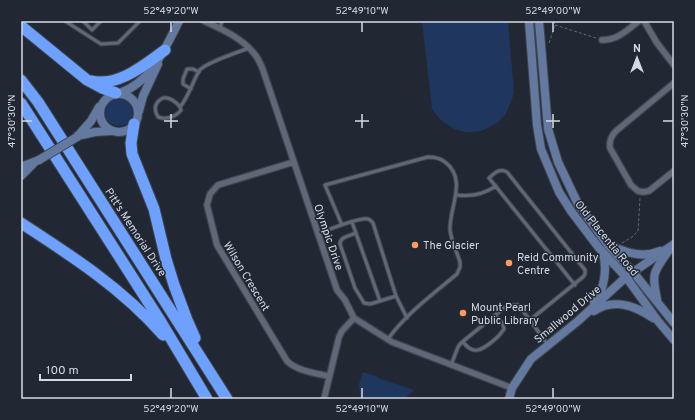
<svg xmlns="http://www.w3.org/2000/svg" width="695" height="420" font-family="Overpass,sans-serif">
	<rect width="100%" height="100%" fill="#212834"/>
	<path fill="#1f365f" d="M 422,21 L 508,21 L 514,92 C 512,100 509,108 505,115 C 501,120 496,124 490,127 C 468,139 445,129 432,109 Z
		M105 112a14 14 0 1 1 28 0a14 14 0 1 1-28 0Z
		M 363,372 L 378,377 L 378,378 L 414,390 L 404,399 L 349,399 L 360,398 L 359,384 Z"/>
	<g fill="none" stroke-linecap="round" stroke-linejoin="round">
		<defs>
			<path id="lane" d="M 65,21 L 101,44 L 118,43 L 140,21
				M 83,21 L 92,30 L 101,21
				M 220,28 L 222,21
				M 191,89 L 183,84 L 183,79 L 187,69 L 193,69 L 199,72
				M 180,107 C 175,101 170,97 163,98 C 155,102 153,109 158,117 C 165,120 176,117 181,110 L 180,107 C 189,96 192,83 199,71 C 204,63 239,52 249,48
				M 457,195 C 471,197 484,194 496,186
				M 352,222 L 380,301 L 370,304 L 364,303 L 355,288 L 340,244 C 340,237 349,236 356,233
				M 342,225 L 325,185 L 428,157 C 435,157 440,158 445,162 C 468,179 449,208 450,230 C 451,240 457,252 460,262 L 460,267 L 457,274 C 433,294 406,314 388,339
				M 318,234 C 328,230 359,217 368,219 C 371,220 371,221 373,223 L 396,296 L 407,318
				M 380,301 L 396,296
				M 463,342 C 473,355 481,351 493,341 C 497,338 501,334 504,329 L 503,324 L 495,315
				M 548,345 L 530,320 L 583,277 L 585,274 L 585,270 L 507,172 C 499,168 495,173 489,178 L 575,285
				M 451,365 L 458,347 L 461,343 L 505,307 L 510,305 L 518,305 L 530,320"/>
			<path id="street" d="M 204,21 C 222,29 244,39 256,56 C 259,60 261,65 263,70 L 337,290 L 345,300 L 354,318 L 392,342 L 512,388
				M 644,21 L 657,43 L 674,65
				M 602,40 C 618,40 627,30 639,21
				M 674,83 L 616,131 C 611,136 609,141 610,148 L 631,185 L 638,191 L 643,192 L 649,191 L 674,171
				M 294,162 L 218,185 L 210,194 L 207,205 L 217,245 L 287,361 C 297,371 315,373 328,376
				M 324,399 L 339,337 L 342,331 L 354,318"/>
			<path id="secondary" d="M 529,21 L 537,125 L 541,149 L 559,192 L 571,211 L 599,248 L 626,277 L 658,321 L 674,340
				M 539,21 L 548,129 L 558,162 L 578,204 L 607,244 L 633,272 L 674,323
				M 120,93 C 151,82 165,49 179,21
				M100 113a19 19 0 1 1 38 0a19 19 0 1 1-38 0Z
				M 139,111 L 143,96 L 158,64
				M 77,136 L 95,132 L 111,131
				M 77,137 L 91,121 L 99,107
				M 21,167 L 39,160
				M 21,176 L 33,164
				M 612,246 C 626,253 644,258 660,251
				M 657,299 C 651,272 654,272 669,250
				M 594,302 C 605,289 607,269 603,253
				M 594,311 C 614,298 634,305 653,318
				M 509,399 L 512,388 L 531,359 L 578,321 L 626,277 L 674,244"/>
			<path id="highway" d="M 21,26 L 87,80 L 102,88 L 116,93
				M 21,80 L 38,102 L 227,399
				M 91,81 C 119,87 144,65 165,50
				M 21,103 L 161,322 L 207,399
				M 134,124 L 131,143 L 132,154 L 154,209 L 166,259 L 174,285 L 187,320 L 195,338
				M 21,223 C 72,256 123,289 163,335"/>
		</defs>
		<use href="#lane" stroke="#3f454f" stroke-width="5"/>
		<use href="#street" stroke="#3f454f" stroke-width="8"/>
		<use href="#secondary" stroke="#3f454f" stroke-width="10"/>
		<use href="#highway" stroke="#3f454f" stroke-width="13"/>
		<path stroke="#626873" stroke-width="1" stroke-dasharray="3 2" stroke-linecap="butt" d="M 555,25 L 596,38
			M 549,43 L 554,28 L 555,21
			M 622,243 L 632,237 L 638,231 L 640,198"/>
		<use href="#lane" stroke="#606877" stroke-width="3"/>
		<use href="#street" stroke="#606877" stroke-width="5.5"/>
		<use href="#secondary" stroke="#6479a0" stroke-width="8"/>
		<use href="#highway" stroke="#6ea0fe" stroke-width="11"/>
		<defs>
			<path id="secondary-bridge" d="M 39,160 L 77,137"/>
		</defs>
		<use href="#secondary-bridge" stroke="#3f454f" stroke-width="10" stroke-linecap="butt"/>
		<use href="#secondary-bridge" stroke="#6479a0" stroke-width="8"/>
	</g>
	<path fill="none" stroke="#d5d9e2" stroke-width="1.5" d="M 171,22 L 171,32M 362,22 L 362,32M 553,22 L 553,32M 171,114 L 171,128M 362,114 L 362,128M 553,114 L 553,128M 22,121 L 32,121M 164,121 L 178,121M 355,121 L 369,121M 546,121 L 560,121M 663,121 L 673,121M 171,388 L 171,398M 362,388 L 362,398M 553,388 L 553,398"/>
	<g fill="#ff9b5a" stroke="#212834" stroke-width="1.5">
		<circle cx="415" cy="245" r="4"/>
		<circle cx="509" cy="263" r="4"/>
		<circle cx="463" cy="313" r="4"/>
	</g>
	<g text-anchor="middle" stroke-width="3" stroke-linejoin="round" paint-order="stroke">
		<g font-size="11" fill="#d5d9e2" stroke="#212834">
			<text transform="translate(136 232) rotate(57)" y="4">Pitt's Memorial Drive</text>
			<text transform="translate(329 237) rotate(71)" y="4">Olympic Drive</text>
			<text transform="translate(607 238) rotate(51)" y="4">Old Placentia Road</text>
			<text transform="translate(247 276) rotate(59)" y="4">Wilson Crescent</text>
			<text transform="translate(567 314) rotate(-40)" y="4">Smallwood Drive</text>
		</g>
		<g font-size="11" fill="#d5d9e2" stroke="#212834" text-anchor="start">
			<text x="423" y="249">The Glacier</text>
			<text x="517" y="261">Reid Community<tspan x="517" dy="13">Centre</tspan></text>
			<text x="471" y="311">Mount Pearl<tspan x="471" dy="13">Public Library</tspan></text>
		</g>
	</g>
	<rect width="695" height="420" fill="none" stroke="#212834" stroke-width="44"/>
	<g transform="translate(637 58)" stroke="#212834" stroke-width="3" paint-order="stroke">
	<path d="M0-3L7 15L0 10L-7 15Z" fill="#d5d9e2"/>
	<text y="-6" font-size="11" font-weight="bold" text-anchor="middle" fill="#d5d9e2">N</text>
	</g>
	<path d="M40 374v6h91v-6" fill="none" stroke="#d5d9e2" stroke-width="2"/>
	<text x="46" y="374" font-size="12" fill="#d5d9e2" stroke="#212834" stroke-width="3" paint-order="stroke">100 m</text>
	<rect x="22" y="22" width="651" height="376" fill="none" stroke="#d5d9e2" stroke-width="1.5"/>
	<g font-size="10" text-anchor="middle" fill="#d5d9e2">
		<text x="171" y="14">52°49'20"W</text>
		<text x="362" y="14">52°49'10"W</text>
		<text x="553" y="14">52°49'00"W</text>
		<text transform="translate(11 121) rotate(-90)" y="4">47°30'30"N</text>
		<text transform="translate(684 121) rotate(-90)" y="4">47°30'30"N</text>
		<text x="171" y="412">52°49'20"W</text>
		<text x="362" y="412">52°49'10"W</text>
		<text x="553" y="412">52°49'00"W</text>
	</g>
</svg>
